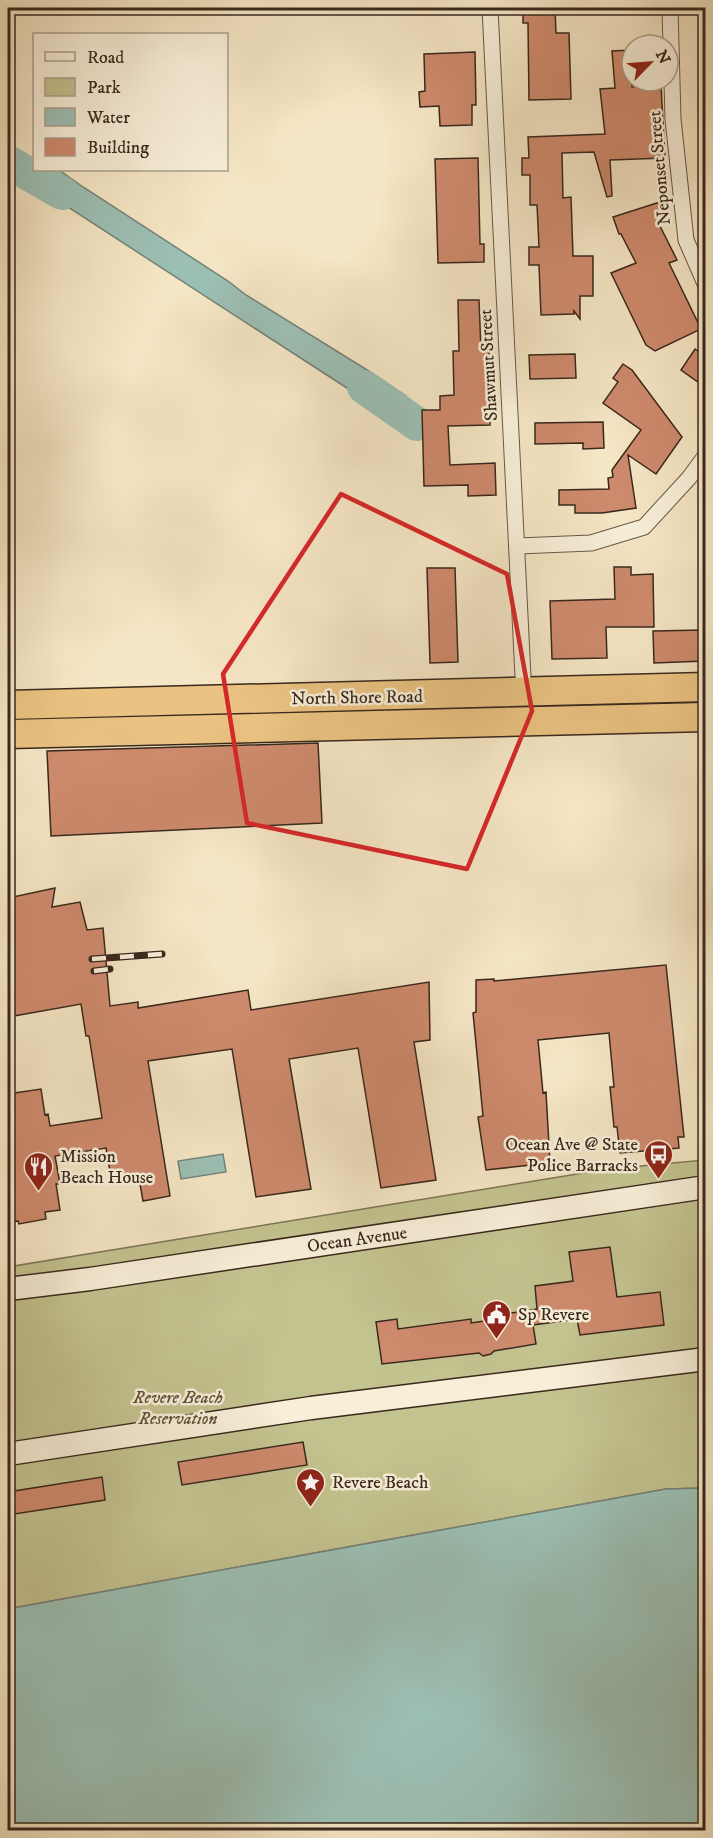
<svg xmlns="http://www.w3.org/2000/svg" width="713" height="1838" font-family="'IM FELL DW Pica',serif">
	<rect width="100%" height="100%" fill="#f5e6c5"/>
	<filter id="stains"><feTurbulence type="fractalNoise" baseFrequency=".00333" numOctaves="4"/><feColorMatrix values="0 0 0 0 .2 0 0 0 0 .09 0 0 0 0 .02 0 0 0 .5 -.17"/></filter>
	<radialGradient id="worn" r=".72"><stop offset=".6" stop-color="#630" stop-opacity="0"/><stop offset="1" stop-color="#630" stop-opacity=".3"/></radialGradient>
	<path fill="#c3c390" stroke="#7e7656" stroke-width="1.5" d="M 705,1160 L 705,1488 L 666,1489 L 8,1609 L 8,1267 L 608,1169 Z"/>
	<path fill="#9cc0b5" stroke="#748378" stroke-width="1.5" d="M 34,159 L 34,170 L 59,170 L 83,187 L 228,281 L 246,295 L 372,373 L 406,396 L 411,405 L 406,413 L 397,414 L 370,403 L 57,200 L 23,175 C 22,165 27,163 34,159 Z
		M 223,1154 L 226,1172 L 181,1179 L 178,1161 Z
		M 705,1488 L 705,1830 L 8,1830 L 8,1609 L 666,1489 Z"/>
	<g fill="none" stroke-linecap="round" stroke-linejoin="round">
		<path stroke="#9cc0b5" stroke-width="34" d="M 8,162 L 62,193
			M 364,387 L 417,424"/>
	</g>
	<path fill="#ce8a6d" stroke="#39281c" stroke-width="1.5" d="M 523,8 L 555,8 L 556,33 L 569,33 L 571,99 L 529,100 L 528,23 L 523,23 Z
		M 632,50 L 632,87 L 661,85 L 665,158 L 610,160 L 612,196 L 607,197 L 594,152 L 562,153 L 563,198 L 571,197 L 573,256 L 593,256 L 593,296 L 580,296 L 580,319 L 574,311 L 574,314 L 541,315 L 539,265 L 529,265 L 529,247 L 539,247 L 537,205 L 530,205 L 530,175 L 522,175 L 522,158 L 529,158 L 528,137 L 605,134 L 600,89 L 615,88 L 612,51 Z
		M 475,52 L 476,105 L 472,105 L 472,125 L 440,126 L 439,106 L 420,107 L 419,92 L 425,91 L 424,54 Z
		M 478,158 L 480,244 L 484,244 L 484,262 L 438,263 L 435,159 Z
		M 660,202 L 666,220 L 658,222 L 677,260 L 669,263 L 701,329 L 655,351 L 646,345 L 611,273 L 636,263 L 621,234 L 619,234 L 613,217 Z
		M 458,300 L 479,300 L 481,350 L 489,350 L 490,425 L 448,426 L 450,465 L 495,463 L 496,495 L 468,496 L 468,485 L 424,486 L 422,410 L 440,410 L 440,396 L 454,395 L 453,351 L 459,351 Z
		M 695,349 L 705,356 L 705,387 L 681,370 Z
		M 575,354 L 576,378 L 530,379 L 529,355 Z
		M 623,364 L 632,370 L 682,437 L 656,474 L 628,455 L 636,508 L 602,513 L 575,513 L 575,505 L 559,505 L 559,490 L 609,489 L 608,478 L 613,477 L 612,470 L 641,430 L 603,403 L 618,382 L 613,378 Z
		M 603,422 L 604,448 L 583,449 L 583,443 L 535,444 L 535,423 Z
		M 614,567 L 631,567 L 631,575 L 653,574 L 654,627 L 606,627 L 607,658 L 552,659 L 550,601 L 615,599 Z
		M 427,568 L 455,568 L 458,662 L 430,663 Z
		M 704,630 L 705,661 L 654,663 L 653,631 Z
		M 318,743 L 322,823 L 51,836 L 47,751 Z
		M 55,888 L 52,907 L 80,902 L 87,930 L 103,928 L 110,1006 L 138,1002 L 138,1008 L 248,990 L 251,1010 L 429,982 L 430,1040 L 414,1042 L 436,1180 L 381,1188 L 358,1048 L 289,1059 L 311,1189 L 256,1197 L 232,1049 L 148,1061 L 170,1196 L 143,1201 L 139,1178 L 112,1183 L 106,1148 L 55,1156 L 60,1184 L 56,1184 L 60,1210 L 45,1212 L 46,1219 L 19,1224 L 18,1221 L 8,1222 L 8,1094 L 41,1089 L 45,1115 L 48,1114 L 50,1126 L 102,1118 L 89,1036 L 86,1036 L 81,1004 L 8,1017 L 8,898 Z
		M 666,965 L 684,1137 L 678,1137 L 679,1148 L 620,1153 L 617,1127 L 614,1127 L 610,1087 L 614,1087 L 609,1033 L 538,1040 L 543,1093 L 546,1092 L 550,1163 L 486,1170 L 478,1117 L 483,1116 L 473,1013 L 476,1012 L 476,980 L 494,979 L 494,981 Z
		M 610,1247 L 617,1297 L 660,1292 L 664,1325 L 580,1335 L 577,1319 L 533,1325 L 536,1344 L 494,1351 L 491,1354 L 483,1356 L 479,1353 L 382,1364 L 376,1322 L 397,1319 L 398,1329 L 471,1319 L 471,1323 L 491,1320 L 491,1316 L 537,1309 L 535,1286 L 573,1281 L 569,1252 Z
		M 303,1442 L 307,1465 L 182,1485 L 178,1462 Z
		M 102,1477 L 105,1500 L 8,1515 L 8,1492 Z"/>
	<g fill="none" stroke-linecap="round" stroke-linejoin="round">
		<defs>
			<path id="street" d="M 490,8 L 524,697
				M 670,8 L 673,119 L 686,240 L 706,286
				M 518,546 L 591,543 L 644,527 L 689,478 L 706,455"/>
			<path id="secondary" d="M 8,1289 L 90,1279 L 706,1187
				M 8,1454 L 311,1408 L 706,1359"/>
			<path id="highway" d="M 8,705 L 706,687
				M 8,734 L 706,717"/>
		</defs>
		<use href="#street" stroke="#685846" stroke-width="17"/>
		<use href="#secondary" stroke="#39281c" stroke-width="25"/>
		<use href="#highway" stroke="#39281c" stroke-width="31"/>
		<use href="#street" stroke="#f8efd9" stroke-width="15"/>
		<use href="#secondary" stroke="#f8efd9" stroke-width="22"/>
		<use href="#highway" stroke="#eac382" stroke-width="28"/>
		<defs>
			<path id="rail" d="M 92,959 L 162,954
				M 94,971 L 110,969"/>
		</defs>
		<use href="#rail" stroke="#39281c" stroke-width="7"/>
		<use href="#rail" stroke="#f8efd9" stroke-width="4.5" stroke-dasharray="14" stroke-linecap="butt"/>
	</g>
	<path fill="none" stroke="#d62828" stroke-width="4.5" stroke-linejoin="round" d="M 341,494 L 507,574 L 532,711 L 467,869 L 247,823 L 223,674 Z"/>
	<defs>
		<symbol id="bus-pin" viewBox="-11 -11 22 30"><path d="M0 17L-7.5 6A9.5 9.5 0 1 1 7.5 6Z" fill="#8f2418" stroke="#f8efd9"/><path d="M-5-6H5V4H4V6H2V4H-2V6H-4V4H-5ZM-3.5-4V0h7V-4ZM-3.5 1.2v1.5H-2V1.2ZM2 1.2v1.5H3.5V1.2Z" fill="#fff"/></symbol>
		<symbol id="restaurant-pin" viewBox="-11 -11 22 30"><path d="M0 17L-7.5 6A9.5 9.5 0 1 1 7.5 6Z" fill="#8f2418" stroke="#f8efd9"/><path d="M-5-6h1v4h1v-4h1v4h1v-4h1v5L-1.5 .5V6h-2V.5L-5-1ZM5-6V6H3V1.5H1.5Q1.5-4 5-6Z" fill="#fff"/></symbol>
		<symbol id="civic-pin" viewBox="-11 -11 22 30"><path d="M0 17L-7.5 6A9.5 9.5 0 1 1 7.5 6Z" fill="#8f2418" stroke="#f8efd9"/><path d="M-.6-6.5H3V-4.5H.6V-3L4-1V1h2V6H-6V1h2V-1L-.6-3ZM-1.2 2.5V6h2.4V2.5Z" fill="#fff"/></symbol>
		<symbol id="sight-pin" viewBox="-11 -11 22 30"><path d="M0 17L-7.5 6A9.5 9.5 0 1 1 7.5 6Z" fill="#8f2418" stroke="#f8efd9"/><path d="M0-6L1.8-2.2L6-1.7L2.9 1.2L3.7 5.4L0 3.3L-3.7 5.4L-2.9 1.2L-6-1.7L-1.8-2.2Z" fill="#fff"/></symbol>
	</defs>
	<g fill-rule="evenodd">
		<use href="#bus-pin" x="642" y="1138" width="33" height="45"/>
		<use href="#restaurant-pin" x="22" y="1150" width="33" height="45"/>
		<use href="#civic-pin" x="480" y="1298" width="33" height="45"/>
		<use href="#sight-pin" x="294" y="1466" width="33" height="45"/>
	</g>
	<g text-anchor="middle" stroke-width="5" stroke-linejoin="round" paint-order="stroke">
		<g font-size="18" fill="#39281c" stroke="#f8efd9">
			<text transform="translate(659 168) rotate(-95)" y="6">Neponset Street</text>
			<text transform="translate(488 365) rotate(-93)" y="6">Shawmut Street</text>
			<text transform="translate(357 697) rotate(-1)" y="6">North Shore Road</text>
			<text transform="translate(357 1239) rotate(-8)" y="6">Ocean Avenue</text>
		</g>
		<g font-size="18" fill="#39281c" stroke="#f8efd9" text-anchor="start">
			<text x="638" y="1150" text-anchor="end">Ocean Ave @ State<tspan x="638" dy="21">Police Barracks</tspan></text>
			<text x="60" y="1162">Mission<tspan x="60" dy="21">Beach House</tspan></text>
			<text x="518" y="1320">Sp Revere</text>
			<text x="332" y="1488">Revere Beach</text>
		</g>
		<g font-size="18" font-style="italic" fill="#5c4f39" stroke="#f8efd9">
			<text x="178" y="1403">Revere Beach<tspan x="178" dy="21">Reservation</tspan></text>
		</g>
	</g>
	<rect width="713" height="1838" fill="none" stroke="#f5e6c5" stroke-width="30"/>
	<rect x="9" y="9" width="695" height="1820" fill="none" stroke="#39281c" stroke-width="3"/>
	<rect x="15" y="15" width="683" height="1808" fill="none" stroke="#39281c" stroke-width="1.5"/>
	<rect x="33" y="33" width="195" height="138" fill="#f8efd9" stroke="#ac9f8d" stroke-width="1.5"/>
	<rect x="45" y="52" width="30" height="9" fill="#f8efd9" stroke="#ac9f8d" stroke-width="1.5"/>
	<text x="87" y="63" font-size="18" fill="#39281c">Road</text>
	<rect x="45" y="78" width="30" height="18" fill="#c3c390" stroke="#ac9f8d" stroke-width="1.5"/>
	<text x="87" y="93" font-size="18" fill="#39281c">Park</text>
	<rect x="45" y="108" width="30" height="18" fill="#9cc0b5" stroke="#ac9f8d" stroke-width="1.5"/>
	<text x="87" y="123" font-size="18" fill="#39281c">Water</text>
	<rect x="45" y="138" width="30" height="18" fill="#ce8a6d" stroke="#ac9f8d" stroke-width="1.5"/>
	<text x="87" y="153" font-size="18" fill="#39281c">Building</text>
	<g transform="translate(650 63) rotate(65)"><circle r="28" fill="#f8efd9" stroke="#ac9f8d" stroke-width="1.5"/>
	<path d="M0-4.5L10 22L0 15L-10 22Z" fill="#8f2418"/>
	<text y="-9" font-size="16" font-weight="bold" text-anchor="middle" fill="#39281c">N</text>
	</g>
	<rect width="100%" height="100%" filter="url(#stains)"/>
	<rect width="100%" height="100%" fill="url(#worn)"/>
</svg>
